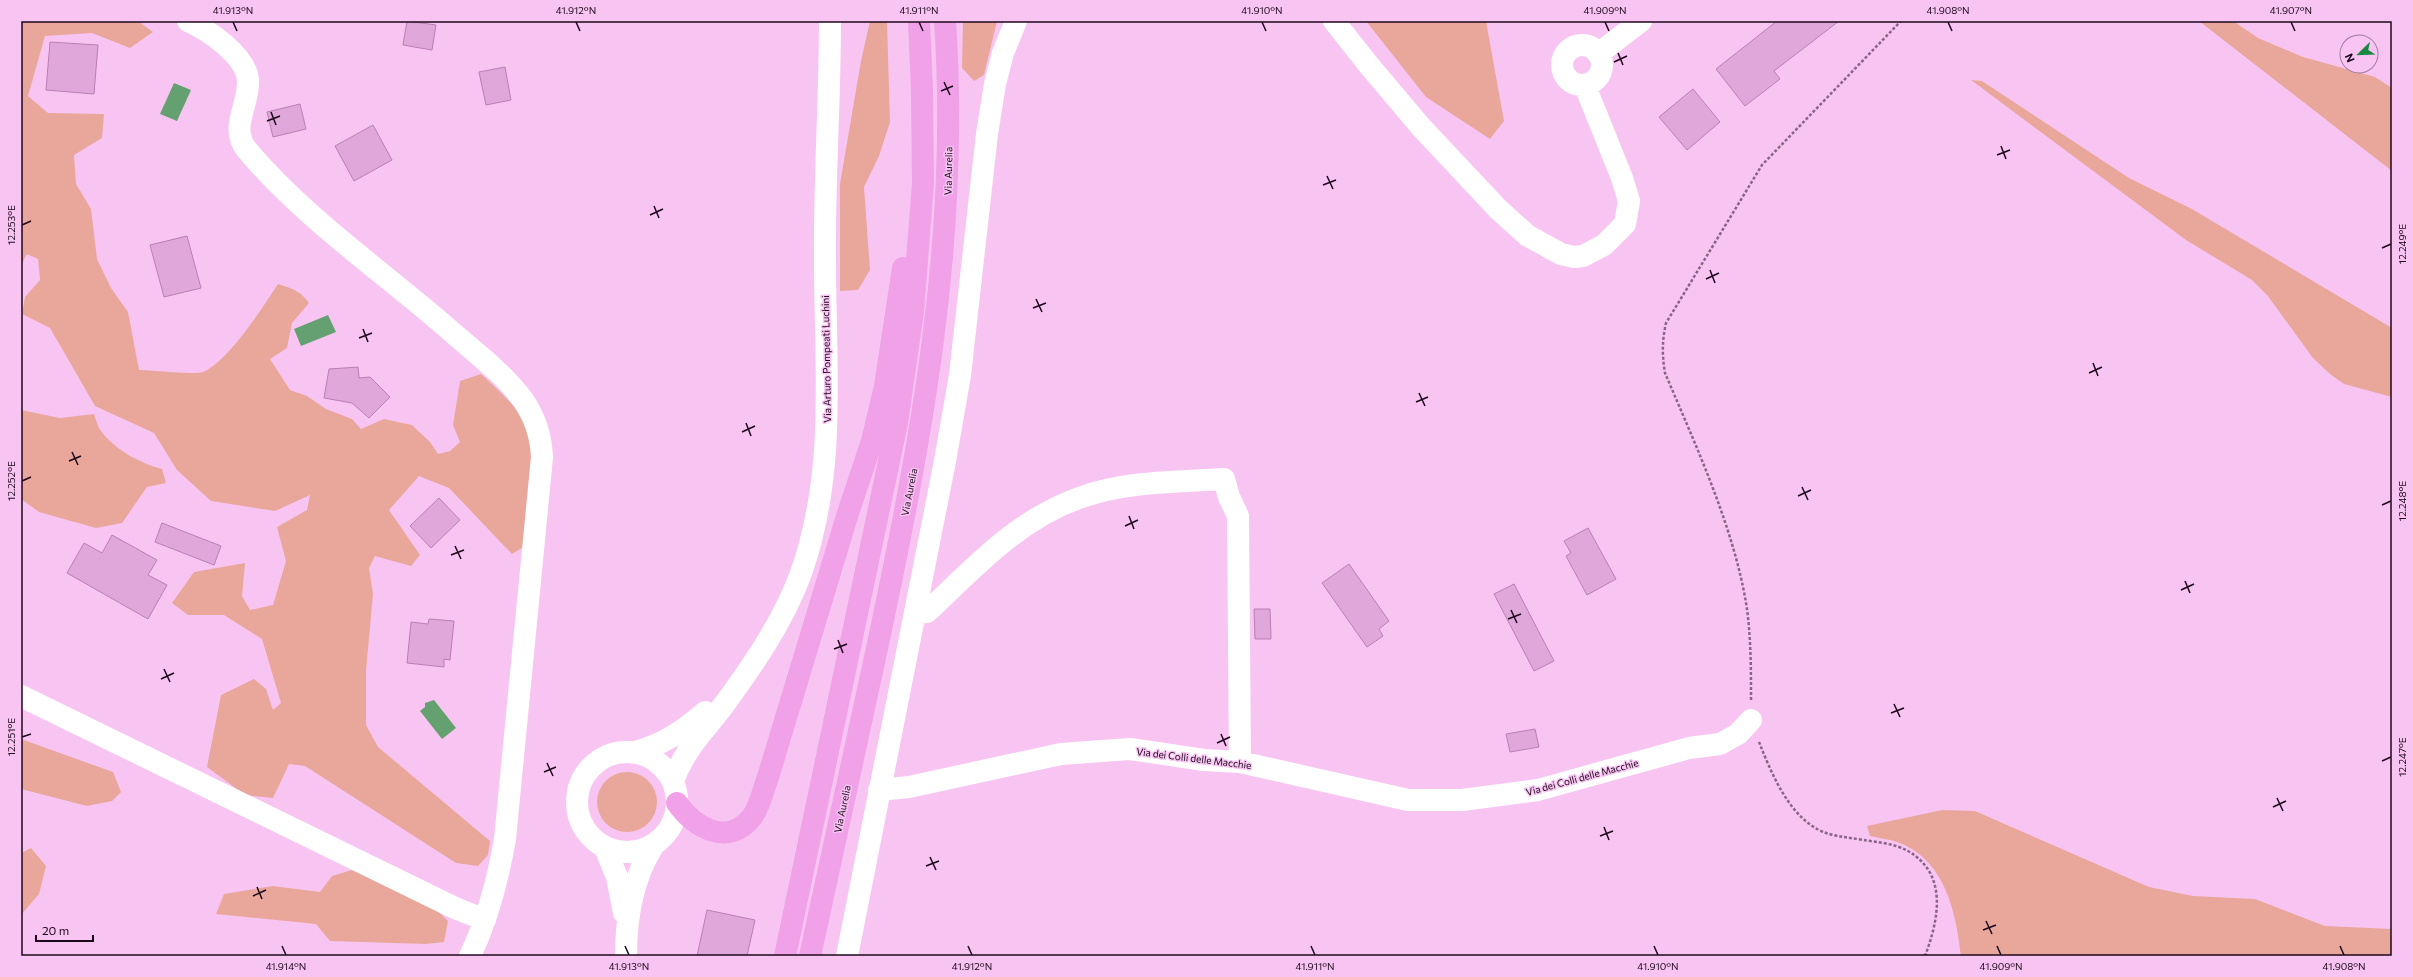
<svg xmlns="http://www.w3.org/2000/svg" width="2413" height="977" font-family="Commissioner,sans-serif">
	<rect width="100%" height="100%" fill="#f8c5f2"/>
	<path fill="#e9a79c" d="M 21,21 L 138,21 L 153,32 L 130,48 L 92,33 L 45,36 L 28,96 L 48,113 L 104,114 L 102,138 L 74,155 L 76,184 L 91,209 L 97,259 L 111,288 L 128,312 L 139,370 C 151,370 194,375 203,372 C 229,361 262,308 278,284 C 291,288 301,291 309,303 L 292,323 L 287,348 L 270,359 L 290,390 L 307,396 L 326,409 L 352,419 L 361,429 L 384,419 L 412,425 L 430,442 L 438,454 L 450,451 L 460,442 L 453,425 L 460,381 L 481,374 C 499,391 526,413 532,439 C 537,464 528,518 525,546 L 512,554 L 449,488 L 419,476 L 389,510 L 420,555 L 411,566 L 375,556 L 369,568 L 373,594 L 366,671 L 366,725 L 378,747 L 490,841 L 488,855 L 478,866 L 456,863 L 305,766 L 289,764 L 273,798 L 245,795 L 207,767 L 221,695 L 254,679 L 266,689 L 273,710 L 281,703 L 262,639 L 224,615 L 188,615 L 172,603 L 194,572 L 245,563 L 242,596 L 250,610 L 273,605 L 286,561 L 277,527 L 307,510 L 310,495 L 275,511 L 211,501 L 177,470 L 154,433 L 95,406 L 50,328 L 22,314 L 25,297 L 40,280 L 38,259 L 27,254 L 21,265 Z
		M 870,21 L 887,21 L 890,122 L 879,156 L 864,187 L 870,270 L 858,290 L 840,291 L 840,184 L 861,61 Z
		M 963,21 L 997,21 L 984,75 L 974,81 L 962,68 Z
		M 1366,21 L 1486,21 L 1504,121 L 1490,139 L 1426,97 Z
		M 2199,21 L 2233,21 L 2258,38 L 2303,57 L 2375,77 L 2392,88 L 2392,171 Z
		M 1971,80 L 1982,81 L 2129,178 L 2192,209 L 2392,328 L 2392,397 L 2344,384 L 2330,374 L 2313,358 L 2267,295 L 2252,280 L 2186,240 Z
		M 21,410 L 60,418 L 94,414 C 96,420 98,427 101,431 C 115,450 140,463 162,469 L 166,483 L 147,487 L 122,523 L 96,528 L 39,512 L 21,499 Z
		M 21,739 L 113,772 L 121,792 L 112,801 L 87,806 L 21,789 Z
		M597 802a30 30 0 1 1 60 0a30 30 0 1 1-60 0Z
		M 1942,810 L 1975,811 L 2149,887 L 2193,896 L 2255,899 L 2325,926 L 2392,929 L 2392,956 L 1961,956 C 1956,912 1945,859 1897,842 C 1888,839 1878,838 1870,836 L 1867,826 Z
		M 31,848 L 46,866 L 39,894 L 21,915 L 21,853 Z
		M 355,869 L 433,906 L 448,921 L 444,942 L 426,944 L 330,941 L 316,924 L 216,914 L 224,894 L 273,886 L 320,892 L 332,876 Z"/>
	<path fill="#65a071" d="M 174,83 L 191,90 L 177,121 L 160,114 Z
		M 328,315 L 336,332 L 301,346 L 294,329 Z
		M 434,700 L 456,728 L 442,739 L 420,711 L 425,707 L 425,703 Z"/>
	<path fill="#e0a8da" stroke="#ba7eb4" d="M 407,21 L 436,25 L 432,50 L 403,45 Z
		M 1777,21 L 1839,21 L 1774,71 L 1780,79 L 1745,106 L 1716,69 Z
		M 50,42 L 98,45 L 94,94 L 46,90 Z
		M 505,67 L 511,100 L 486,105 L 479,72 Z
		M 1693,89 L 1720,122 L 1687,150 L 1659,117 Z
		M 300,104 L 306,129 L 273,137 L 267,112 Z
		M 373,125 L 392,160 L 354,181 L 335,146 Z
		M 187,236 L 201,288 L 164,297 L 150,245 Z
		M 358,367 L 359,378 L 370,377 L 390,397 L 369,418 L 352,403 L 324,398 L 329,369 Z
		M 439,498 L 460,520 L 431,548 L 410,526 Z
		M 162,523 L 221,546 L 214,565 L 155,542 Z
		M 1588,528 L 1616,579 L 1587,595 L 1566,556 L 1571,553 L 1564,541 Z
		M 112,535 L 157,560 L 148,575 L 167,585 L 148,619 L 67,573 L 84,543 L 102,553 Z
		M 1349,564 L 1389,621 L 1379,629 L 1383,636 L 1367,647 L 1322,583 Z
		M 1514,584 L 1554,661 L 1534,671 L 1494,594 Z
		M 1254,609 L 1270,609 L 1271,639 L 1255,639 Z
		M 429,619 L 454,621 L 450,660 L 444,659 L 444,667 L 407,663 L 411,622 L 428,624 Z
		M 1535,729 L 1539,747 L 1510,752 L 1506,734 Z
		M 707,910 L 755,920 L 747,956 L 697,956 Z"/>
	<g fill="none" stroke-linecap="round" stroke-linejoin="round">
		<path stroke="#896585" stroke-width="2.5" stroke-dasharray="3 2" stroke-linecap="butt" d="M 1751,700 C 1751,670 1751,639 1747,609 C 1735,530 1696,446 1665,373 C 1662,355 1662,341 1666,323 L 1762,165 L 1901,21
			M 1759,742 C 1771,772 1787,812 1817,829 C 1832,837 1847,837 1864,840 C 1877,842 1896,844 1908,851 C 1948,874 1939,919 1925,956"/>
		<path stroke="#fff" stroke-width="22" d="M 188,21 C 208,30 247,56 248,81 C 249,106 229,128 247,150 C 305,219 386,274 453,333 C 477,354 505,375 523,400 C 535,417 541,436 542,457 L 505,839 C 498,880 488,918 470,956
			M 1334,21 L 1367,63 L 1421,127 L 1498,209 L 1528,236 L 1561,254 L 1574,257 L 1583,256 L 1604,245 L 1625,224 L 1629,201 L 1622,178 L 1585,86
			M1562 65a20 20 0 1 1 40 0a20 20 0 1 1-40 0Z
			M 1598,54 L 1641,21
			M 915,613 L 927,612 C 974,568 1017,520 1079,498 C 1124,481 1177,482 1224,479 L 1229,497 L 1238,516 L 1240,762
			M 21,696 L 455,908 L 485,920
			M577 802a50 50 0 1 1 100 0a50 50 0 1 1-100 0Z
			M 635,752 C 664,744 683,731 705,712
			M 673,781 C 686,746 705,731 726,702 C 755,662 784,620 801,573 C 837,471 825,368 825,262 C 824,182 830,101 830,21
			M 879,790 L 909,787 L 1061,754 L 1130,749 L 1204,760 L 1240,762 L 1408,800 L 1462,800 L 1538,790 L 1689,748 L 1720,744 L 1738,734 L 1751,720
			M 605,848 L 617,877 L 624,913
			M 626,956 C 626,918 632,879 653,846
			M 847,956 L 945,461 L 960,375 L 987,134 L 995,84 L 1003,53 L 1016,21"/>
		<path stroke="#f0a1e8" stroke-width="22" d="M 677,803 C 694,827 728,848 752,817 C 760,806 763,790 768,777 L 848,513 L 872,441 L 885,386 L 903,268
			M 785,956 L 897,423 L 913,312 L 923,183 L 922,91 L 919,21
			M 810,956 C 832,855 854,754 876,653 C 921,442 960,239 945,21"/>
	</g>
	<path fill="none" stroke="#1c071b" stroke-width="1.5" d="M 233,22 L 237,31M 576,22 L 580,31M 919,22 L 923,31M 1262,22 L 1266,31M 1605,22 L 1609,31M 1948,22 L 1952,31M 2291,22 L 2295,31M 1618,53 L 1623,65M 1614,62 L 1627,56M 944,82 L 950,95M 941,91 L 953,86M 271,112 L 276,125M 267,121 L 280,116M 2001,146 L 2006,159M 1997,155 L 2010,150M 1327,176 L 1333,189M 1323,185 L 1336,180M 654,206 L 659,218M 650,215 L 663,209M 22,225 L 31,221M 2382,248 L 2391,244M 1710,270 L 1715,283M 1706,279 L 1719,273M 1036,299 L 1042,312M 1033,308 L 1046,303M 363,329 L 368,342M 359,338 L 372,333M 2093,363 L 2098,376M 2089,373 L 2102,367M 1419,393 L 1425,406M 1416,402 L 1428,397M 746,423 L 751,436M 742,432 L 755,426M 72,452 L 78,465M 69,461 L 81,456M 22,481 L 31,477M 1802,487 L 1808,500M 1798,496 L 1811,490M 2382,505 L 2391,501M 1129,516 L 1134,529M 1125,526 L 1138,520M 455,546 L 461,559M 451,555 L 464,550M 2185,581 L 2190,593M 2181,590 L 2194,584M 1511,610 L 1517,623M 1508,619 L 1521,614M 838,640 L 843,653M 834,649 L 847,644M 164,669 L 170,682M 161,679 L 174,673M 1894,704 L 1900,717M 1891,713 L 1904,708M 1221,734 L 1226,746M 22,737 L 31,734M 1217,743 L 1230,737M 2382,761 L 2391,757M 547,763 L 553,776M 544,772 L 556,767M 2277,798 L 2283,811M 2273,807 L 2286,801M 1604,827 L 1609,840M 1600,836 L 1613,831M 930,857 L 936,870M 926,866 L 939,861M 257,887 L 262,899M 253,896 L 266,890M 1986,921 L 1992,934M 1983,930 L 1996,925M 282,946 L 286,955M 625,946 L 629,955M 968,946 L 972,955M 1311,946 L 1315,955M 1654,946 L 1658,955M 1997,946 L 2001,955M 2340,946 L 2344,955"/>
	<g text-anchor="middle" stroke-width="3" stroke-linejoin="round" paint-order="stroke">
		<g font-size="10" fill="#1c071b" stroke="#f8c5f2">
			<text transform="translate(948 171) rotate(-89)" y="4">Via Aurelia</text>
			<text transform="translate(826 359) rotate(-91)" y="4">Via Arturo Pompeati Luchini</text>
			<text transform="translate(909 492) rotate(-79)" y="4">Via Aurelia</text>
			<text transform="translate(1194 758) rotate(7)" y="4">Via dei Colli delle Macchie</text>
			<text transform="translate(1582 777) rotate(-15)" y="4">Via dei Colli delle Macchie</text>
			<text transform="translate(842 809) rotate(-78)" y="4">Via Aurelia</text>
		</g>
	</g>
	<rect width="2413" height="977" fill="none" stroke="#f8c5f2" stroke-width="44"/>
	<g transform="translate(2359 54) rotate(247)"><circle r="19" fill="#f8c5f2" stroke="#a0799c"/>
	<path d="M0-3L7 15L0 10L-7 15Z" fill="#188941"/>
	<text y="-6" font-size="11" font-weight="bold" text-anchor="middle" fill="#1c071b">N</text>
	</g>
	<path d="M36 935v6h57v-6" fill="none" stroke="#1c071b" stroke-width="2"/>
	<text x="42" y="935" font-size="12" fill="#1c071b" stroke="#f8c5f2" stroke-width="3" paint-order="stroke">20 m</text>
	<rect x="22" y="22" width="2369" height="933" fill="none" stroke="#1c071b" stroke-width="1.5"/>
	<g font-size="10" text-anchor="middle" fill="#1c071b">
		<text x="233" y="14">41.913°N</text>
		<text x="576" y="14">41.912°N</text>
		<text x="919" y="14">41.911°N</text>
		<text x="1262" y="14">41.910°N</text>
		<text x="1605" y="14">41.909°N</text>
		<text x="1948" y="14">41.908°N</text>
		<text x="2291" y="14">41.907°N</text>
		<text transform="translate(11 225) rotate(-90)" y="4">12.253°E</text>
		<text transform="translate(2402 244) rotate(-90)" y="4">12.249°E</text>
		<text transform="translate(11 481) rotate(-90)" y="4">12.252°E</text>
		<text transform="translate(2402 501) rotate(-90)" y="4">12.248°E</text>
		<text transform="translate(11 737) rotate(-90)" y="4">12.251°E</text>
		<text transform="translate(2402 757) rotate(-90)" y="4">12.247°E</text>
		<text x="286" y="970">41.914°N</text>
		<text x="629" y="970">41.913°N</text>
		<text x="972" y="970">41.912°N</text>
		<text x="1315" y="970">41.911°N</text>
		<text x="1658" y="970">41.910°N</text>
		<text x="2001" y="970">41.909°N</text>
		<text x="2344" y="970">41.908°N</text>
	</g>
</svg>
